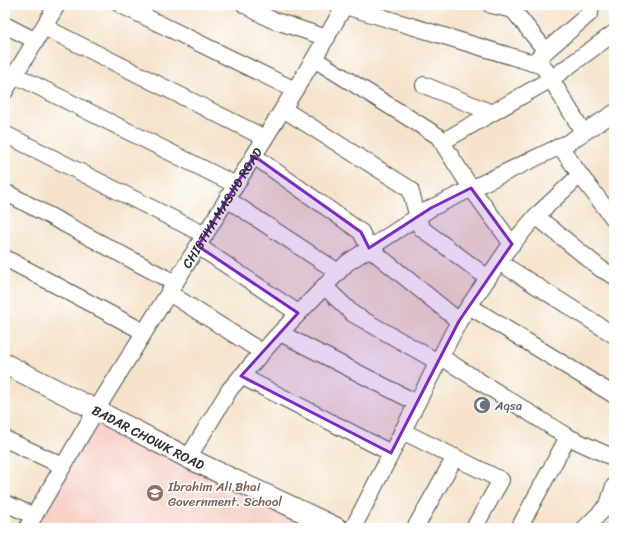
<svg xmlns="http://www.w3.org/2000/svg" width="619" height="533" font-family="Sriracha,sans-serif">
	<rect width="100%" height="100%" fill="#fff"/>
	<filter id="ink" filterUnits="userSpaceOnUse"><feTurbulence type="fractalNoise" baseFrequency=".025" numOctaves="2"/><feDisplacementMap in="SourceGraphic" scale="8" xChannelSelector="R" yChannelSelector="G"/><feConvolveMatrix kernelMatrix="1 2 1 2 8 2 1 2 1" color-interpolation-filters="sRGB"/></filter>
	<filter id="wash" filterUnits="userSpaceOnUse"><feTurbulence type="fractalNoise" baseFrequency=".012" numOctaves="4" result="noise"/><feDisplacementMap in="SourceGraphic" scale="16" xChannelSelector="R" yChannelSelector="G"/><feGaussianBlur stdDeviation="0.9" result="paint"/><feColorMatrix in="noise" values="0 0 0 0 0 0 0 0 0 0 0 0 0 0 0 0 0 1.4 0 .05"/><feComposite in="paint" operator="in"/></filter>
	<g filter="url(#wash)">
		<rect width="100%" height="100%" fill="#f5e3cb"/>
		<path fill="#f7d1c7" d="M 96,410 L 338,528 L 28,528 Z"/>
	</g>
	<g filter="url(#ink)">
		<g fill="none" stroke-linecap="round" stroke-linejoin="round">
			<defs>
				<g id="minor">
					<path d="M 121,5 L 295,90"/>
					<path d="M 245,5 L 270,19 L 327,38"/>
					<path d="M 491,5 L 513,10 L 546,51"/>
					<path d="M 345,6 L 543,66 L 583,132"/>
					<path d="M 5,25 L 36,41"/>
					<path d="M 44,27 L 265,138"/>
					<path d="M 314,59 L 438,136 L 471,188 L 512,244"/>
					<path d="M 532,63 L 590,13 L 591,5"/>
					<path d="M 15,75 L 236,185"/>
					<path d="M 424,85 L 492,113"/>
					<path d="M 5,91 L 57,5"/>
					<path d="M 283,109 L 410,189 L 421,228 L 488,278"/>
					<path d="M 5,134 L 205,235"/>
					<path d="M 442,142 L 551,79 L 614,33"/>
					<path d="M 560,146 L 580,175 L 614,219"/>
					<path d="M 254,156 L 361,232 L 369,248 L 459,321"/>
					<path d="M 5,192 L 175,283"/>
					<path d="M 227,199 L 338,272"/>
					<path d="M 536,216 L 601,269 L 614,276"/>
					<path d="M 198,246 L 298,313"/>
					<path d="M 5,258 L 144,332"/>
					<path d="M 499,262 L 614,335"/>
					<path d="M 324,286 L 353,314 L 438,362"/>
					<path d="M 169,293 L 262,352"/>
					<path d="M 469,306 L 614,395"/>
					<path d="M 280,333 L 417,403"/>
					<path d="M 441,357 L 568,437 L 519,528"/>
					<path d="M 241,376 L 391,453"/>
					<path d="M 402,431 L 501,480 L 474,528"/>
					<path d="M 568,437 L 614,458"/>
					<path d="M 5,439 L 63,466"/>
					<path d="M 188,458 L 230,389 L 276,337 L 347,263 L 431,208 L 569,142 L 614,113"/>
					<path d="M 5,503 L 34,516"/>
					<path id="s1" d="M 27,528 L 96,410 L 314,59 L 345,5"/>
					<path d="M 353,528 L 459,321 L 507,250 L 536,216 L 580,175"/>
					<path d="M 415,528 L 455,457"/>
					<path d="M 585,528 L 608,505 L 614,486"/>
				</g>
				<g id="major">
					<path id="s2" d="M 5,364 L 96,410 L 188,458 L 337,528"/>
				</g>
			</defs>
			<use href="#minor" stroke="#494743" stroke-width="18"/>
			<use href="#major" stroke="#494743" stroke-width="22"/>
			<use href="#minor" stroke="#fff" stroke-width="16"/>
			<use href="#major" stroke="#fff" stroke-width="20"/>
		</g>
	</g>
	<path fill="#7b2cbf" fill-opacity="0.2" stroke="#7b2cbf" stroke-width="3" stroke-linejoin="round" d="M 254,156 L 361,232 L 369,248 L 431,208 L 471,188 L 512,244 L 459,321 L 391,453 L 241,376 L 298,313 L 198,246 Z"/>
	<defs>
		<symbol id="mosque-disc" viewBox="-11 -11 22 22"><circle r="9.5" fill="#6b7280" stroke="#fff"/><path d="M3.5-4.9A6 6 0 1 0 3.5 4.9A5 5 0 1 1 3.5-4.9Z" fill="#fff"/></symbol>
		<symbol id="school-disc" viewBox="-11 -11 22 22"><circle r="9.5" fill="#8d6e63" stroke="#fff"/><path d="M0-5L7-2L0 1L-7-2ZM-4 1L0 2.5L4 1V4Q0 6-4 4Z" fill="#fff"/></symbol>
	</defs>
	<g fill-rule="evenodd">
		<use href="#mosque-disc" x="472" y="395" width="20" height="20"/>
		<use href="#school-disc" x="145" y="483" width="20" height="20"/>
	</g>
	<g text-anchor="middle" stroke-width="3.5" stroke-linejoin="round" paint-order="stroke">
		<g font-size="13" fill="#2b2b2b" stroke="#fff">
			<text dy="5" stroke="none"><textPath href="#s1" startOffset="375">CHISTIYA MASJID ROAD</textPath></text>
			<text dy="5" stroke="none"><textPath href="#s2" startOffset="161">BADAR CHOWK ROAD</textPath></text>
		</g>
		<g font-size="13" fill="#5b616d" stroke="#fff" text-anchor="start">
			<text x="495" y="410">Aqsa</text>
		</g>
		<g font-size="13" fill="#785e54" stroke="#fff" text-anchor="start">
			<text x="168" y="491">Ibrahim Ali Bhai<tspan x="168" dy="15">Government. School</tspan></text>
		</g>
	</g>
	<rect width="619" height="533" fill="none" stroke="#fff" stroke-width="20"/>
</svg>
